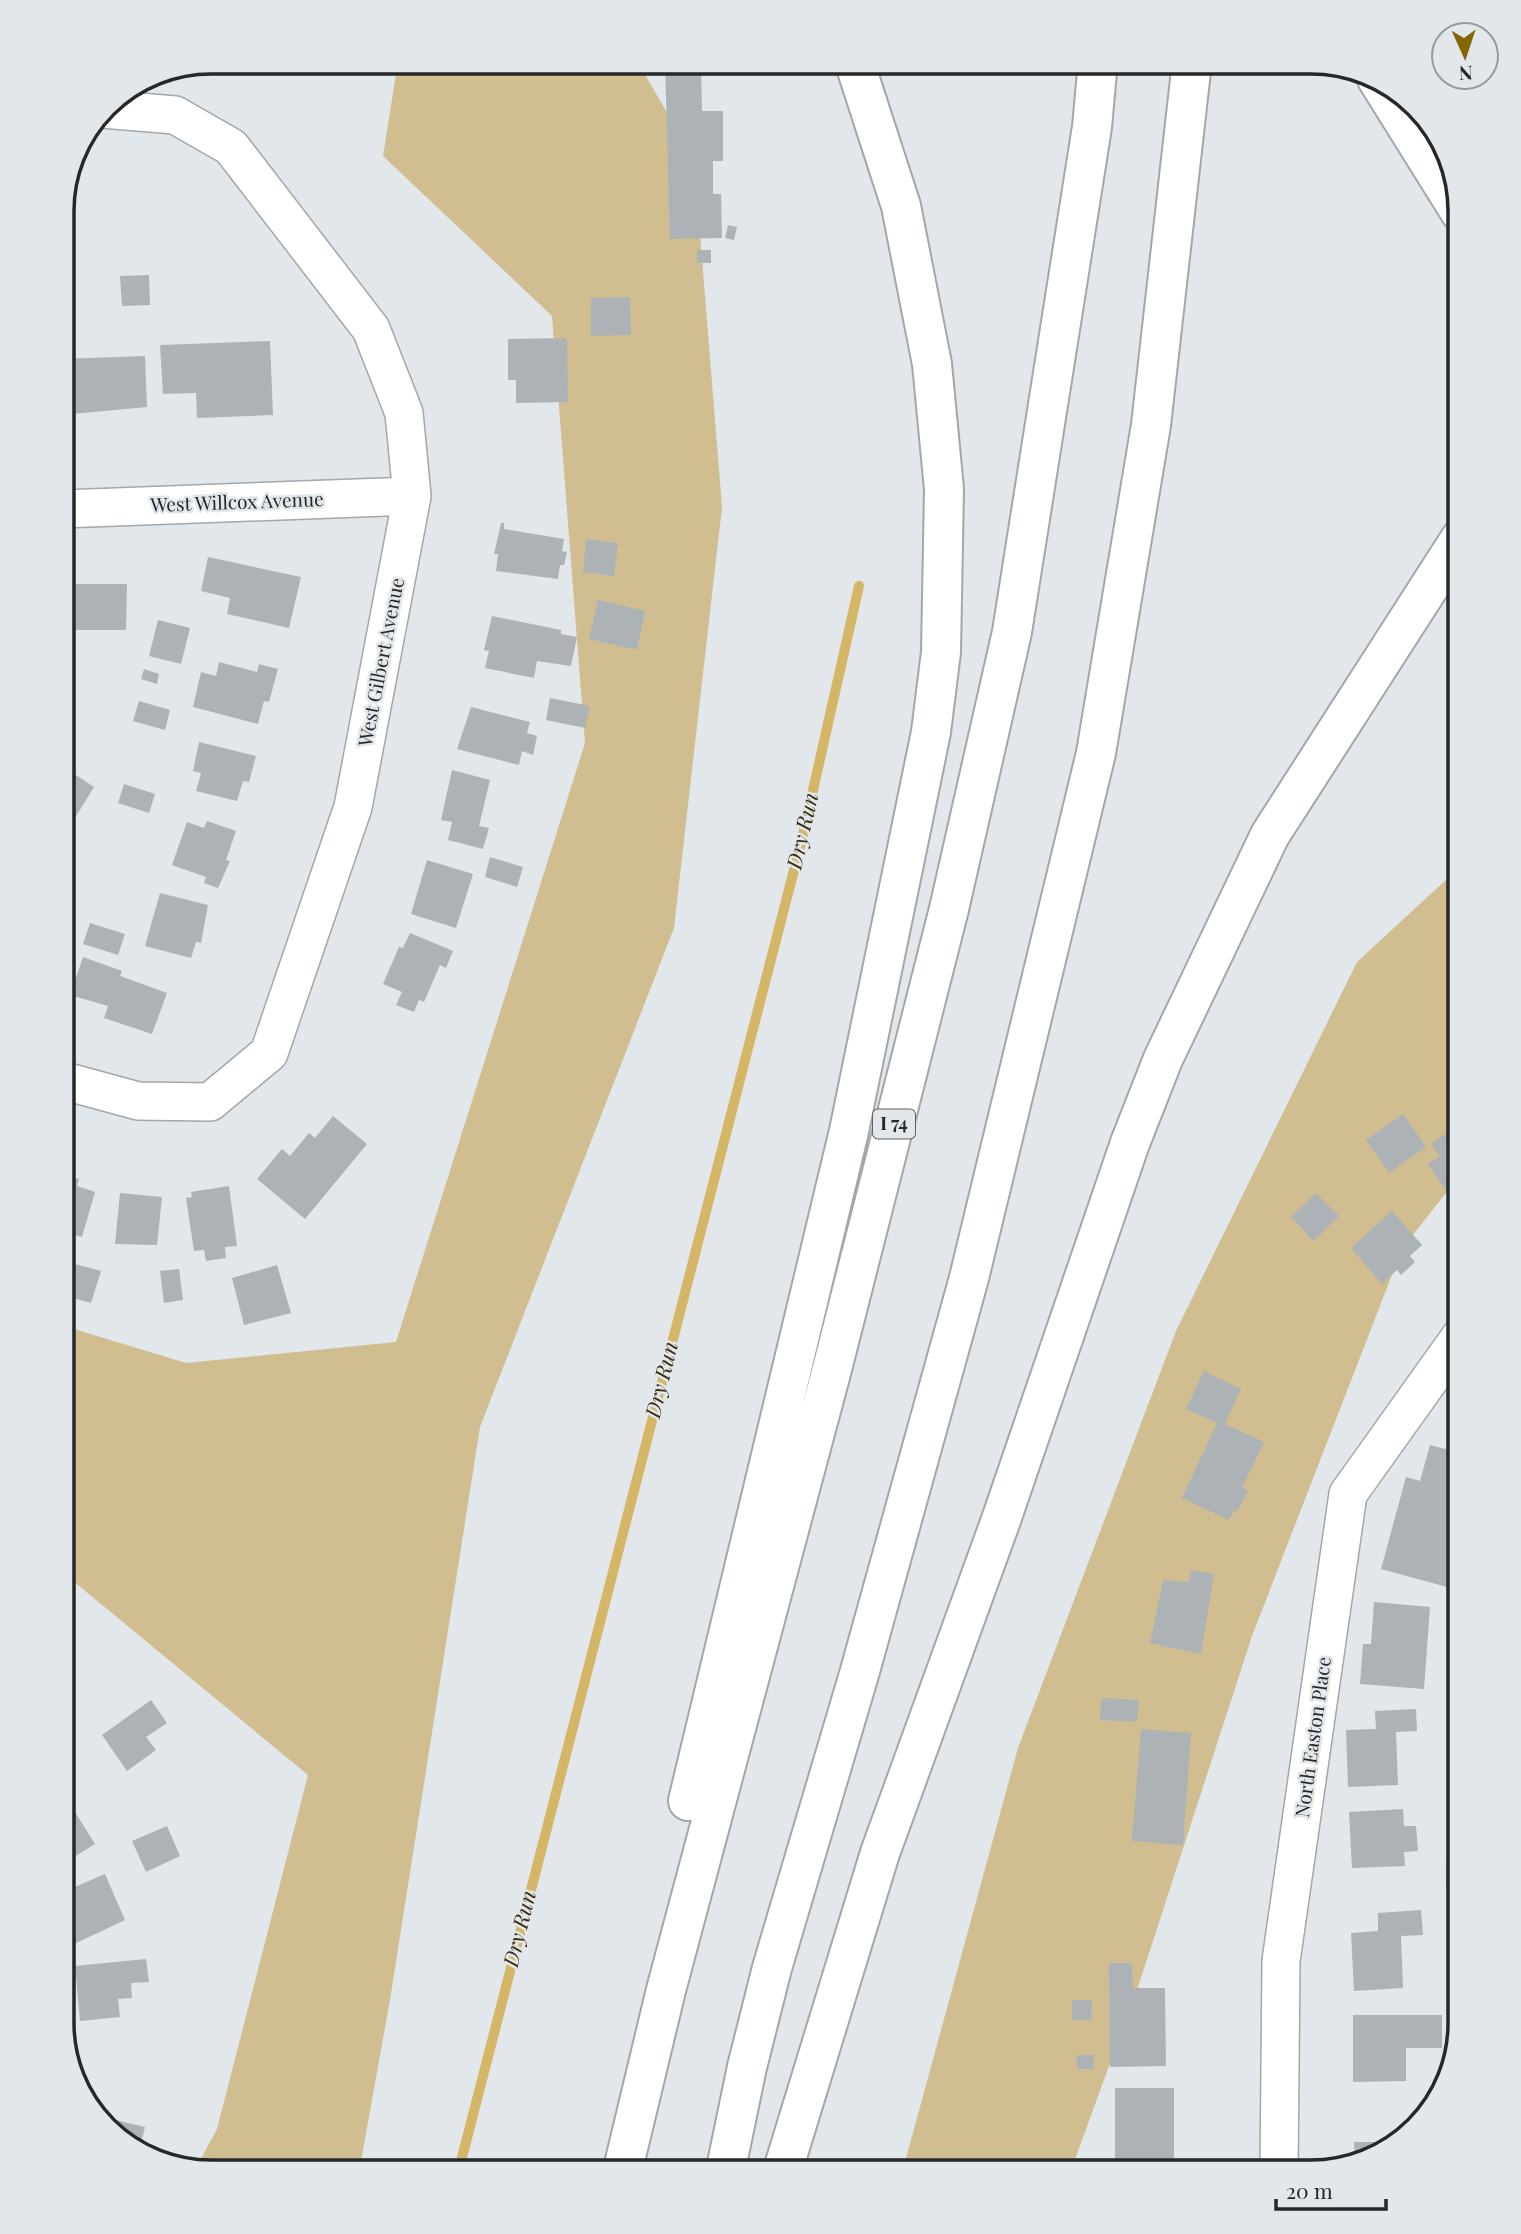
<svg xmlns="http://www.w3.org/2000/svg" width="1521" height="2234" font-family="'Playfair Display',serif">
	<rect width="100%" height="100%" fill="#e1e7eb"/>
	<path fill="#d0be90" d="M 398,61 L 637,61 L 694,159 L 722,507 L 674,928 L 480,1427 L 390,2000 L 359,2172 L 202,2172 L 195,2170 L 217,2129 L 308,1775 L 61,1571 L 61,1325 L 186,1363 L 396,1342 L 585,743 L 552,316 L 383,156 Z
		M 1460,867 L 1460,1175 L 1402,1249 L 1252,1636 L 1140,1981 L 1070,2173 L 902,2173 L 1018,1748 L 1176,1331 L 1357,962 Z"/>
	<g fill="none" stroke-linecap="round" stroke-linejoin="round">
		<path stroke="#d5b667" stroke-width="10" d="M 458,2173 L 802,839 L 859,586"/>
	</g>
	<path fill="#adb2b6" d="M 665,63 L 701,63 L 702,111 L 723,111 L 723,161 L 713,161 L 713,194 L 721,194 L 722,238 L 670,239 Z
		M 728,225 L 737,227 L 734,240 L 725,238 Z
		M 697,250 L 711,250 L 711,263 L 697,263 Z
		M 149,275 L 150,305 L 122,306 L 120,276 Z
		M 630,297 L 631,335 L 591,336 L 591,298 Z
		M 567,338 L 568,402 L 516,403 L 516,380 L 508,380 L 508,339 Z
		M 270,341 L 273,415 L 197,418 L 196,393 L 163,394 L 160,345 Z
		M 145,356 L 147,407 L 62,415 L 62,359 Z
		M 501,523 L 504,523 L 504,529 L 564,539 L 562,551 L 567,552 L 564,565 L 560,565 L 558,579 L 496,571 L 498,554 L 494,554 Z
		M 586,539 L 618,543 L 614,576 L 583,572 Z
		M 208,557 L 301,577 L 289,628 L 227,614 L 230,598 L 201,591 Z
		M 61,584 L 127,584 L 126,630 L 61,630 Z
		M 598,600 L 645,611 L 637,650 L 589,639 Z
		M 492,616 L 561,630 L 561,634 L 577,637 L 571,666 L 537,661 L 534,678 L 485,668 L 489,651 L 484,650 Z
		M 158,620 L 190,628 L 181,664 L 149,656 Z
		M 219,662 L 257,672 L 259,664 L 278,669 L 269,702 L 264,701 L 258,724 L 193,707 L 201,672 L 216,676 Z
		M 144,669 L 159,674 L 157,684 L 141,679 Z
		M 550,698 L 590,706 L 585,728 L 546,720 Z
		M 139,701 L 170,710 L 165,730 L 133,721 Z
		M 471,707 L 530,722 L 527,733 L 537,736 L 533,755 L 522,751 L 519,765 L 457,749 Z
		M 199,742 L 256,756 L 249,782 L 243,781 L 237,801 L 196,791 L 201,773 L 193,771 Z
		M 452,770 L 490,780 L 479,826 L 489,828 L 483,849 L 448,840 L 452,822 L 441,820 Z
		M 76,775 L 94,787 L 73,821 L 61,814 L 61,799 Z
		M 124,784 L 155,794 L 149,813 L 118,803 Z
		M 207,821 L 236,831 L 226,860 L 230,861 L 218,888 L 204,883 L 206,877 L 172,865 L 187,822 L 204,828 Z
		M 490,857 L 523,867 L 517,887 L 485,877 Z
		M 427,860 L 473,874 L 456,928 L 411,914 Z
		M 160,893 L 208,905 L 201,943 L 196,942 L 191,958 L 145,946 Z
		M 90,923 L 125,934 L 118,955 L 83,944 Z
		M 410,933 L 453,951 L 446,968 L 440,965 L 424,1002 L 419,1000 L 414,1012 L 396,1005 L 402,992 L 383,984 L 399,947 L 403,948 Z
		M 83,957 L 122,971 L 120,976 L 167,993 L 152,1034 L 104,1018 L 108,1006 L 70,995 Z
		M 1403,1114 L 1426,1147 L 1389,1173 L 1366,1140 Z
		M 333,1116 L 367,1144 L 305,1219 L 257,1179 L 282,1149 L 290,1156 L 309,1133 L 315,1138 Z
		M 1457,1126 L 1460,1130 L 1460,1211 L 1428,1164 L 1440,1156 L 1431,1144 Z
		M 61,1175 L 79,1179 L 77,1186 L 95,1192 L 82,1237 L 61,1231 Z
		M 229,1186 L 237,1246 L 225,1247 L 226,1258 L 206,1261 L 204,1250 L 194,1251 L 186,1198 L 192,1197 L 191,1192 Z
		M 120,1193 L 162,1197 L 157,1245 L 115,1244 Z
		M 1316,1193 L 1339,1216 L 1314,1241 L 1291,1217 Z
		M 1392,1211 L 1422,1245 L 1410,1256 L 1415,1262 L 1401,1275 L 1397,1270 L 1382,1284 L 1351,1248 Z
		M 71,1263 L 101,1271 L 91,1303 L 62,1295 Z
		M 277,1265 L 291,1313 L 244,1325 L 232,1278 Z
		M 179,1269 L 183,1300 L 164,1303 L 160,1271 Z
		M 1204,1371 L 1241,1389 L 1225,1424 L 1264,1442 L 1242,1488 L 1248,1491 L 1237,1512 L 1234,1510 L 1229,1520 L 1182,1498 L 1217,1423 L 1186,1409 Z
		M 1430,1445 L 1460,1453 L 1460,1511 L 1454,1532 L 1460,1533 L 1460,1541 L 1447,1587 L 1381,1569 L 1406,1477 L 1420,1481 Z
		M 1191,1570 L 1214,1574 L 1201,1654 L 1150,1643 L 1163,1580 L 1189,1582 Z
		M 1374,1602 L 1430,1607 L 1424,1689 L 1360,1684 L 1363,1644 L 1371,1644 Z
		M 1451,1673 L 1460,1673 L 1460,1691 L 1452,1691 Z
		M 1102,1698 L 1139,1700 L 1137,1722 L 1100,1720 Z
		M 151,1700 L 167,1723 L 146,1737 L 156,1750 L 127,1771 L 102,1735 Z
		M 1416,1709 L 1417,1731 L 1396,1732 L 1398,1785 L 1348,1787 L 1346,1730 L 1376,1729 L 1375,1711 Z
		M 1141,1729 L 1191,1733 L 1183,1845 L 1132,1841 Z
		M 1403,1809 L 1404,1826 L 1416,1826 L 1418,1851 L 1404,1852 L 1405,1866 L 1352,1868 L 1349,1812 Z
		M 75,1812 L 95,1844 L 61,1865 L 61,1821 Z
		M 167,1826 L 180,1856 L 146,1872 L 132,1841 Z
		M 1447,1847 L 1460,1848 L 1460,1890 L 1446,1889 Z
		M 105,1874 L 125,1920 L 72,1945 L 66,1931 L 61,1933 L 61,1893 Z
		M 1421,1910 L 1423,1935 L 1401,1936 L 1403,1988 L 1354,1991 L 1351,1933 L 1378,1931 L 1378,1913 Z
		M 146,1959 L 149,1982 L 131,1983 L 132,1998 L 118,1999 L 120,2017 L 80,2021 L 75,1966 Z
		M 1109,1963 L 1132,1963 L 1133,1988 L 1165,1988 L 1166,2066 L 1110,2067 Z
		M 1072,2000 L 1092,2000 L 1091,2020 L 1072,2020 Z
		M 1353,2015 L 1442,2015 L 1442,2048 L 1406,2048 L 1406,2081 L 1353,2082 Z
		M 1077,2055 L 1094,2055 L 1094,2069 L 1077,2069 Z
		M 1115,2088 L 1174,2088 L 1174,2173 L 1115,2173 Z
		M 99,2116 L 145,2127 L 139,2151 L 128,2148 Z
		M 1354,2142 L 1396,2142 L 1385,2153 L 1355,2161 Z"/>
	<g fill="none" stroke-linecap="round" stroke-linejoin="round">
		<defs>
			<path id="minor" d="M 62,509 L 412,496
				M 61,1080 L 138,1101 L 210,1102 L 269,1053 L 353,807 L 412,496 L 404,413 L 371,329 L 231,147 L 175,115 L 102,109
				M 1279,2173 L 1281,1961 L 1348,1494 L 1460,1337"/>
			<path id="major" d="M 1377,79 L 1460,212"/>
			<path id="highway" d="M 688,1801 L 849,1131 L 931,732 L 941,652 L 944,489 L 932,364 L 901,206 L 854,61
				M 622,2173 L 666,1990 L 832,1369 L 949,909 L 1012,632 L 1092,127 L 1098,61
				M 725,2173 L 747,2067 L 772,1968 L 860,1671 L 969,1278 L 1096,753 L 1151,425 L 1192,62
				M 782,2173 L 880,1853 L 1001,1520 L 1130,1143 L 1163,1059 L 1270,835 L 1460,539"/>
		</defs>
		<use href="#minor" stroke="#a2a7ab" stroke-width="40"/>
		<use href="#major" stroke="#a2a7ab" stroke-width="42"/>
		<use href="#highway" stroke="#a2a7ab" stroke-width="42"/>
		<use href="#minor" stroke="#fff" stroke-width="37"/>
		<use href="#major" stroke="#fff" stroke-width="38"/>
		<use href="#highway" stroke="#fff" stroke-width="38"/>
	</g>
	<g text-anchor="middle" stroke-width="5" stroke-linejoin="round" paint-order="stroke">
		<rect fill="#e1e7eb" stroke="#5d6163" stroke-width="2" x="873" y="1109.5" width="42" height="29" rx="5"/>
		<g font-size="18" font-weight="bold" fill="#252729">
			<text x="894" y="1130">I 74</text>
		</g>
		<g font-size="19" fill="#252729" stroke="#e1e7eb">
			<text transform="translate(237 502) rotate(-2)" y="7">West Willcox Avenue</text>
			<text transform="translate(381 662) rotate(-79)" y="7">West Gilbert Avenue</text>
			<text transform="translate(1313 1737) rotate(-82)" y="7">North Easton Place</text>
		</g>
		<g font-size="21" font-style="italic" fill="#3b2f0b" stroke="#e1e7eb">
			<text transform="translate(803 831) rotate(-77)" y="7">Dry Run</text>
			<text transform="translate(662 1380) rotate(-76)" y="7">Dry Run</text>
			<text transform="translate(520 1929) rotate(-76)" y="7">Dry Run</text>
		</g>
	</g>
	<path d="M0 0H1521V2234H0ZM211 74H1311A137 137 0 0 1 1448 211V2023A137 137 0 0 1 1311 2160H211A137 137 0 0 1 74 2023V211A137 137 0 0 1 211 74Z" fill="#e1e7eb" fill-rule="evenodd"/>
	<path fill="none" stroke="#252729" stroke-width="3.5" d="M211 74H1311A137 137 0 0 1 1448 211V2023A137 137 0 0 1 1311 2160H211A137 137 0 0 1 74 2023V211A137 137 0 0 1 211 74Z"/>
	<g transform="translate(1465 56) rotate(177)"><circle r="33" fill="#e1e7eb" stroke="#969a9d" stroke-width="2"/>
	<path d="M0-5L12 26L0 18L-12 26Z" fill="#836600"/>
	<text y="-10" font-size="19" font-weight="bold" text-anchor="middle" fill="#252729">N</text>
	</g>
	<path d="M1276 2199v10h110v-10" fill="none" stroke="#252729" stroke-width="3.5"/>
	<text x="1286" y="2199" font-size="21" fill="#252729" stroke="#e1e7eb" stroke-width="5" paint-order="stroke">20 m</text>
</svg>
